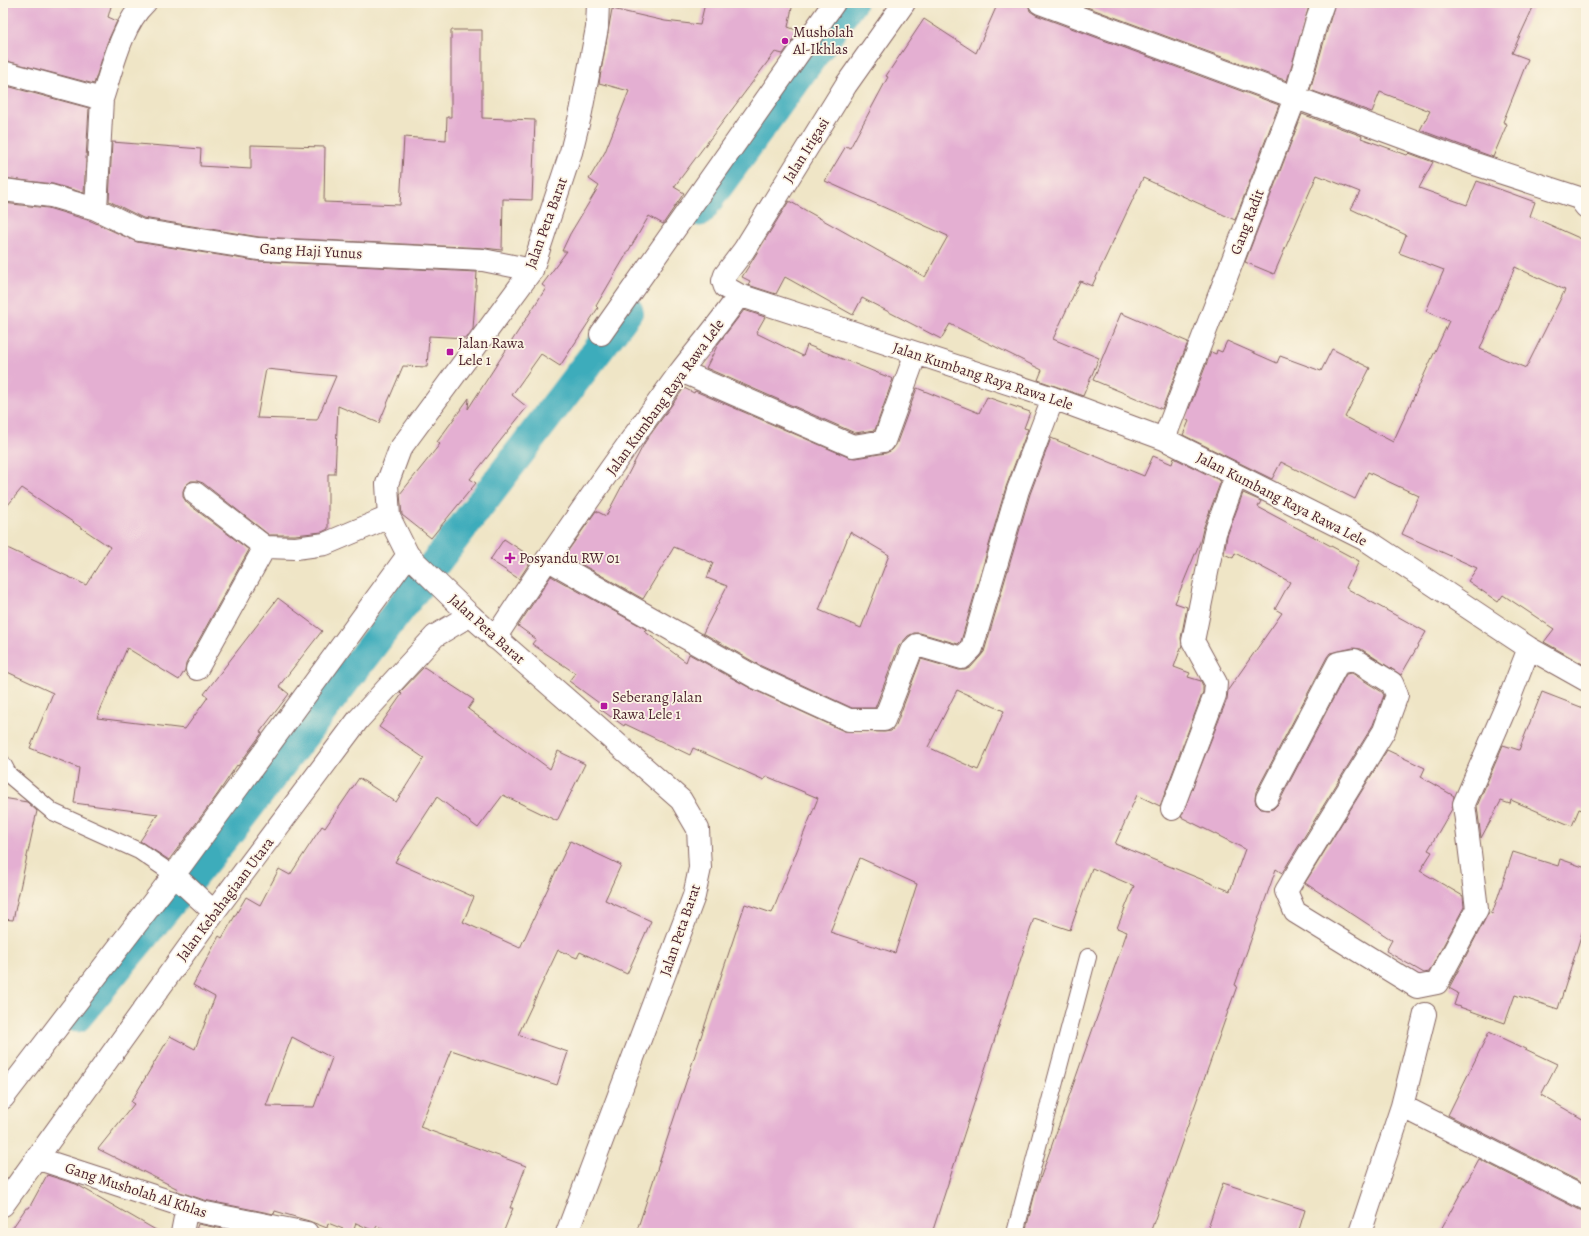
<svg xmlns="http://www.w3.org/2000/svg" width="1589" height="1236" font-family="Alegreya,serif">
	<rect width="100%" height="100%" fill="#fcf5e5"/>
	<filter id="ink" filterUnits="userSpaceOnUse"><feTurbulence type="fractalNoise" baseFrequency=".025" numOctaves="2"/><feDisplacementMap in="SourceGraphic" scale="8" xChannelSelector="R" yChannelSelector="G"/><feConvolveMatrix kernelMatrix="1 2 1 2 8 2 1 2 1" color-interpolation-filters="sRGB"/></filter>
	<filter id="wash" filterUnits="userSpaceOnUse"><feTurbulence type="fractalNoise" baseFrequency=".012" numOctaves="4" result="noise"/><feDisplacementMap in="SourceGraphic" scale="16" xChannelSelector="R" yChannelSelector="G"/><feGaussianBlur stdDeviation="0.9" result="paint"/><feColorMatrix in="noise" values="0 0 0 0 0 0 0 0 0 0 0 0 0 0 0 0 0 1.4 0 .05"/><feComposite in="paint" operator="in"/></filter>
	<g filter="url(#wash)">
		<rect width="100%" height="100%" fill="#efe5c6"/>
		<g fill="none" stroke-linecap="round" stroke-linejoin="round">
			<path stroke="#3eacbb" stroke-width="31" d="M 700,211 L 851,3
				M 77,1017 L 237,822 L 628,311"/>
		</g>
		<g id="blocks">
			<path fill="#e4afd2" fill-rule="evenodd" d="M 3,3 L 112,3 L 108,17 L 117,21 L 107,43 L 94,84 L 3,60 Z
				M 705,3 L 793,3 L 788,27 L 799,31 L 783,54 L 775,52 L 674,187 L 684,193 L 663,224 L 649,216 L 596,306 L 598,308 L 560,366 L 541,354 L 512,395 L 527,407 L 470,479 L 476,483 L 431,538 L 402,515 L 400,494 L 440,444 L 437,442 L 469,398 L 468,409 L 546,288 L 542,285 L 567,251 L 562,251 L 570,234 L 599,186 L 589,179 L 605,152 L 629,91 L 599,83 L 612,9 L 665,21 L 700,25 Z
				M 998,3 L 1028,3 L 1030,11 L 1036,15 L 1279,105 L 1235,220 L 1143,178 L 1092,286 L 1080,281 L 1053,339 L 1099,358 L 1083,396 L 1038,380 L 1042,370 L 950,324 L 941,339 L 862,298 L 853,315 L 785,277 L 776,294 L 748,285 L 750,281 L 742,277 L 789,201 L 925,277 L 948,236 L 825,181 L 846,146 L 850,148 L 888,77 L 886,76 L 924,19 L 976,53 Z
				M 1076,3 L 1310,3 L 1287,81 Z
				M 1335,3 L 1535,3 L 1512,53 L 1528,59 L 1503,122 L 1507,124 L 1493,157 L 1420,130 L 1430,111 L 1380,92 L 1372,112 L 1310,90 Z
				M 451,30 L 482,30 L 482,118 L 535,120 L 532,200 L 503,199 L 502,250 L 484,248 L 259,237 L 143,218 L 109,201 L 112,142 L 201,149 L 200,166 L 251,169 L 251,145 L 325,147 L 324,202 L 400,205 L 404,137 L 446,140 L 447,117 L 451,117 Z
				M 3,85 L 89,108 L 84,193 L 53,184 L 3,178 Z
				M 1302,114 L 1362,136 L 1361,138 L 1407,155 L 1409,153 L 1433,162 L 1419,188 L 1467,205 L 1477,181 L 1535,202 L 1530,216 L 1586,241 L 1586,666 L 1544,642 L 1554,629 L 1503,595 L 1498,602 L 1468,581 L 1477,568 L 1402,534 L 1419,496 L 1368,472 L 1355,499 L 1281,462 L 1272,479 L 1183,435 L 1189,421 L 1185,419 L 1211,352 L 1216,354 L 1217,350 L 1222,352 L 1227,341 L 1277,363 L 1280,356 L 1321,371 L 1332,349 L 1370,368 L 1345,417 L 1393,442 L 1449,321 L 1426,311 L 1444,270 L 1399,253 L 1406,235 L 1351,209 L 1360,192 L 1317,175 L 1274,274 L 1245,262 ZM 1515,267 L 1565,290 L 1526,368 L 1480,349 Z
				M 3,203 L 48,208 L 91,221 L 137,242 L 256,261 L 477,272 L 473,329 L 466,338 L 429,336 L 427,367 L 403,366 L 379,423 L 338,406 L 335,474 L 328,474 L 328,529 L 322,532 L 295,535 L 269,535 L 203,483 L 197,481 L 191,481 L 185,486 L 183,491 L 183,497 L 187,503 L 249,550 L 186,663 L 185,670 L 179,680 L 127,648 L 97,718 L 185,729 L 208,697 L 204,694 L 278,598 L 322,631 L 279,686 L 289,694 L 260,732 L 262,733 L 238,766 L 237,765 L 217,795 L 169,860 L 140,841 L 158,814 L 74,803 L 79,768 L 30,748 L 53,693 L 3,670 L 3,546 L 86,585 L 110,547 L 22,488 L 3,511 ZM 266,369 L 336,376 L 317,420 L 257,418 Z
				M 744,310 L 765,317 L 756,333 L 803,356 L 807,345 L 893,379 L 875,430 L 855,433 L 706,368 L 718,344 Z
				M 1121,313 L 1188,342 L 1162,409 L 1093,380 Z
				M 684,388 L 694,393 L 695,391 L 848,457 L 855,458 L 886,453 L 892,450 L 896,445 L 917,388 L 979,413 L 987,397 L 1030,412 L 1024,428 L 1028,429 L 1006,487 L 961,641 L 958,644 L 920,633 L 914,633 L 908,636 L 899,646 L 875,708 L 852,708 L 761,666 L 703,633 L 727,586 L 707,578 L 713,563 L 674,547 L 643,599 L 565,555 L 596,511 L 606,516 L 645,442 ZM 850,532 L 889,555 L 861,628 L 819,610 Z
				M 1051,438 L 1144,476 L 1153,456 L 1172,464 L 1174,458 L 1221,481 L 1203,529 L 1200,542 L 1175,603 L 1187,607 L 1181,638 L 1182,645 L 1174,667 L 1190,673 L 1188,677 L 1201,681 L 1203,686 L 1203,692 L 1160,806 L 1137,795 L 1115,844 L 1230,891 L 1245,849 L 1181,817 L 1227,699 L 1228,690 L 1282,613 L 1275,609 L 1290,582 L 1235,553 L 1233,558 L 1224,554 L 1227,536 L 1243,493 L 1261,501 L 1258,507 L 1359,561 L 1346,588 L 1426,632 L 1401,675 L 1361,649 L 1353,648 L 1330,653 L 1327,657 L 1256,792 L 1255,799 L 1256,804 L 1261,809 L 1268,810 L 1273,809 L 1278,804 L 1346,674 L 1352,673 L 1382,692 L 1384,695 L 1373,725 L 1282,873 L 1276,869 L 1235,985 L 1237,986 L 1150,1233 L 1025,1233 L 1035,1193 L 1127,932 L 1117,928 L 1134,886 L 1092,868 L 1070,930 L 1034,918 L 932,1233 L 636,1233 L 745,904 L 772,913 L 818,798 L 766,776 L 764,780 L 693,748 L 690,755 L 625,724 L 624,726 L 600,709 L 603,706 L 569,681 L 575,673 L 532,644 L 536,639 L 518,626 L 551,576 L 646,629 L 644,631 L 686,662 L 689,654 L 750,688 L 844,731 L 884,732 L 891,731 L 896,725 L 921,659 L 959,670 L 965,670 L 971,667 L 984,652 L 1030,494 ZM 957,690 L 1004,711 L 978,770 L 928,747 ZM 860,858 L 917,884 L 895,953 L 830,932 Z
				M 504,539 L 533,558 L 519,579 L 490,560 Z
				M 424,667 L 474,700 L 468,709 L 550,769 L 558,751 L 585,764 L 557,821 L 503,795 L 478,828 L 437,797 L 395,862 L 474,897 L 463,922 L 520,948 L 570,841 L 621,865 L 605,900 L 651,921 L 627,974 L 580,952 L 577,958 L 558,950 L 518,1035 L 568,1052 L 557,1085 L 451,1050 L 420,1127 L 526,1166 L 510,1208 L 513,1208 L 503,1233 L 396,1233 L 377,1226 L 374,1231 L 356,1223 L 353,1233 L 328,1223 L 327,1228 L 309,1221 L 275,1211 L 274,1214 L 204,1200 L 177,1191 L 178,1189 L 98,1149 L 134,1104 L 131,1102 L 170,1036 L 195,1049 L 215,997 L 193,985 L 219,936 L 222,938 L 246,897 L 260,905 L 279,869 L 290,875 L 322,826 L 325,828 L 359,778 L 396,802 L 424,758 L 379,727 L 402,694 L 400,692 ZM 292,1037 L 332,1058 L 314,1107 L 266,1106 Z
				M 1542,692 L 1586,709 L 1586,811 L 1579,809 L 1572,826 L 1511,800 L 1510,804 L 1501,801 L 1481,838 L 1477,806 L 1503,745 L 1519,750 Z
				M 1387,750 L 1425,768 L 1421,777 L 1454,796 L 1452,809 L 1428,850 L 1432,852 L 1420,871 L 1463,896 L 1464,907 L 1429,972 L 1424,973 L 1386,951 L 1392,940 L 1305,883 Z
				M 3,798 L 27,802 L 37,811 L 13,920 L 3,919 Z
				M 1513,852 L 1558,866 L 1560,859 L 1586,868 L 1586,920 L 1558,1009 L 1515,995 L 1505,1023 L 1454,1005 L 1458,993 L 1449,988 L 1489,912 L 1492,914 Z
				M 1489,1032 L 1557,1064 L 1541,1095 L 1586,1121 L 1586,1185 L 1448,1115 Z
				M 1479,1159 L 1580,1210 L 1586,1211 L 1586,1233 L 1439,1233 Z
				M 47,1175 L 76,1184 L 161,1233 L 9,1233 L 26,1208 L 29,1208 Z
				M 1223,1183 L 1305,1210 L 1298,1233 L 1206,1233 Z
				M 198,1224 L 233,1231 L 232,1233 L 195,1233 Z"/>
		</g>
	</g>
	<g filter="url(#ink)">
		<use href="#blocks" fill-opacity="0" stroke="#846461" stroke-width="1"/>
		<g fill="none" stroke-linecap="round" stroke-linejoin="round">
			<defs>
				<path id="lane" d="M 3,764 L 9,775 L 53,812 L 139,851 L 174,875
					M 1015,1233 L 1088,957"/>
				<path id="street" d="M 904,3 L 846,85 L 744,250 L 725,275 L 723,281 L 725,287 L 739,295 L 1053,398 L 1164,439 L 1368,541 L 1529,648 L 1586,680
					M 1040,3 L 1472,163 L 1579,198 L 1586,207
					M 3,72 L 102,99 L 96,209
					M 102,99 C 112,69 122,24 145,3
					M 3,190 L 51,196 L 96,209 L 139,230 L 258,249 L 483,260 L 532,270
					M 601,334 L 834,3
					M 681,371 L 853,446 L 884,441 L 916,353
					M 1164,439 L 1295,98 L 1316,23 L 1323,3
					M 195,493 L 265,547 L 296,548 L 325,544 L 389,517
					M 547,559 L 755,677 L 849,720 L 884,720 L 911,651 L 917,645 L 962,658 L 972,648 L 1018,490 L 1053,398
					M 495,638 C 554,547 617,459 680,372 C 700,346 721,322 739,295
					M 197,669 L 265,547
					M 1267,798 L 1338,663 L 1355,660 L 1392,683 L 1397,695 L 1384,731 L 1286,891 L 1295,912 L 1417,987 L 1437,983 L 1477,909 L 1464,804 L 1508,702 L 1529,648
					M 1172,809 L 1215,695 L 1216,683 L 1193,641 L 1215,533 L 1236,476
					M 174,875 L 214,912
					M 3,1098 L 174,875 L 408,555
					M 1402,1106 L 1586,1199
					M 36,1158 L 187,1207 L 201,1212 L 307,1233
					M 3,1205 L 214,912 L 358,720 L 435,636 L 460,621 L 471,616
					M 182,1233 L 187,1207
					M 1360,1233 L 1402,1106 L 1425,1014"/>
				<path id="secondary" d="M 567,1233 L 694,896 L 700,868 L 698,829 L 681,800 L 589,719 L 471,616 L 408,555 L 389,517 L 387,484 L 400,449 L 532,270 L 571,152 L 581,112 L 597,28 L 598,3"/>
			</defs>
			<use href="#lane" stroke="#846461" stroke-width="18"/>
			<use href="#street" stroke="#846461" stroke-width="24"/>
			<use href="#secondary" stroke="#846461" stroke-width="24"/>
			<use href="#lane" stroke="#fff" stroke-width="16"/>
			<use href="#street" stroke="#fff" stroke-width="22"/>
			<use href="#secondary" stroke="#fff" stroke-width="22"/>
		</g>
	</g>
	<g fill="#b5179e" stroke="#fcf5e5" stroke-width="1.5">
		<circle cx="785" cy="41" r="4"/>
		<rect x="446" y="348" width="8" height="8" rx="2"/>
		<path d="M508 552h4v4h4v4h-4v4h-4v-4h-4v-4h4z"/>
		<rect x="600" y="702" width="8" height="8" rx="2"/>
	</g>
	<g text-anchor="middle" stroke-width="3.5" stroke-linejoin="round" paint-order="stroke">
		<g font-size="15" fill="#4a1f2b" stroke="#fcf5e5" text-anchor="start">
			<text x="793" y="37">Musholah<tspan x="793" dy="17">Al-Ikhlas</tspan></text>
			<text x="458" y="348">Jalan Rawa<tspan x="458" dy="17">Lele 1</tspan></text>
			<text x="519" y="563">Posyandu RW 01</text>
			<text x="612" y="702">Seberang Jalan<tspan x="612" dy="17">Rawa Lele 1</tspan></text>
		</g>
		<g font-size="15" fill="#4a1f2b" stroke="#fcf5e5">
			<text transform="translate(806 150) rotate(-58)" y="5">Jalan Irigasi</text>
			<text transform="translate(1247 222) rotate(-69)" y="5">Gang Radit</text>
			<text transform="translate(546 223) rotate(-70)" y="5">Jalan Peta Barat</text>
			<text transform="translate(311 251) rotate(3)" y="5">Gang Haji Yunus</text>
			<text transform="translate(983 376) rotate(18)" y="5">Jalan Kumbang Raya Rawa Lele</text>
			<text transform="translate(665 397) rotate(-54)" y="5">Jalan Kumbang Raya Rawa Lele</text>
			<text transform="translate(1282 499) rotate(27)" y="5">Jalan Kumbang Raya Rawa Lele</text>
			<text transform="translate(487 629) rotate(42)" y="5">Jalan Peta Barat</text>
			<text transform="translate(225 899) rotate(-53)" y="5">Jalan Kebahagiaan Utara</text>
			<text transform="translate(680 930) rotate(-71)" y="5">Jalan Peta Barat</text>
			<text transform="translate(136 1190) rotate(18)" y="5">Gang Musholah Al Khlas</text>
		</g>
	</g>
	<rect width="1589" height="1236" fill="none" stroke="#fcf5e5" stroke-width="16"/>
</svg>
